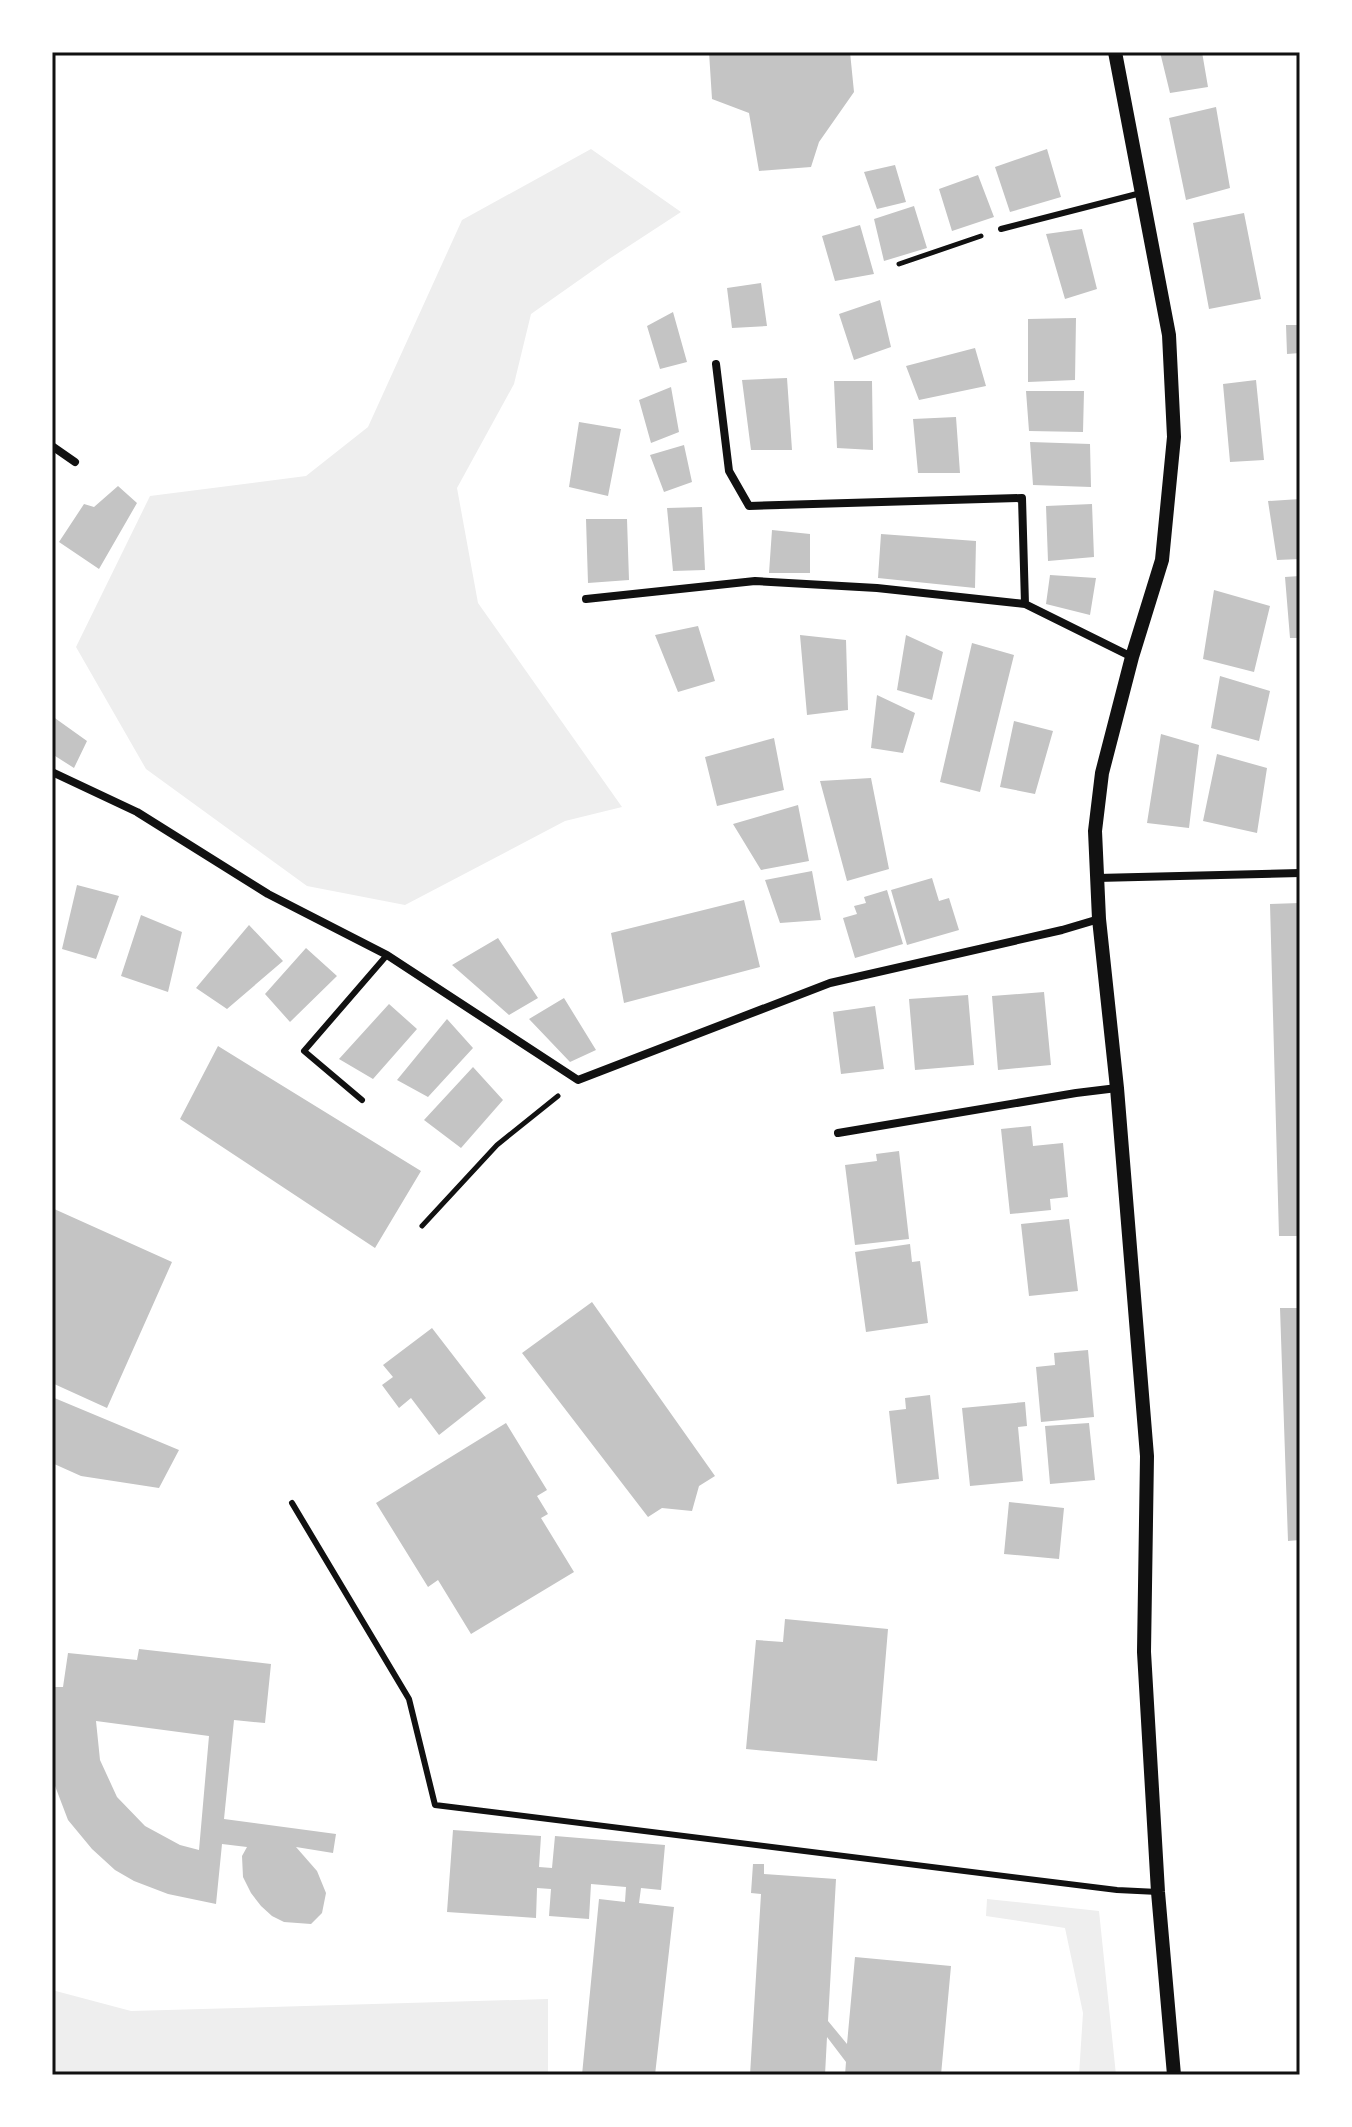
<svg xmlns="http://www.w3.org/2000/svg" width="1352" height="2127" font-family="'IBM Plex Serif',serif">
	<rect width="100%" height="100%" fill="#fff"/>
	<path fill="#eee" d="M 591,149 L 681,212 L 609,259 L 531,314 L 514,384 L 457,488 L 478,603 L 622,807 L 565,821 L 405,905 L 307,886 L 146,769 L 76,647 L 150,496 L 306,476 L 368,427 L 462,220 Z
		M 987,1899 L 1099,1911 L 1116,2075 L 1079,2075 L 1083,2013 L 1065,1928 L 986,1916 Z
		M 52,1990 L 131,2011 L 548,1999 L 548,2075 L 52,2075 Z"/>
	<path fill="#c4c4c4" fill-rule="evenodd" d="M 709,52 L 850,52 L 854,92 L 819,142 L 811,167 L 759,171 L 749,113 L 712,99 Z
		M 1160,52 L 1202,52 L 1208,87 L 1170,93 Z
		M 1216,107 L 1230,188 L 1186,200 L 1169,118 Z
		M 1047,149 L 1061,197 L 1010,212 L 995,167 Z
		M 895,165 L 906,202 L 877,209 L 864,172 Z
		M 978,175 L 994,217 L 952,231 L 939,189 Z
		M 914,206 L 927,248 L 884,261 L 874,219 Z
		M 1244,213 L 1261,299 L 1209,309 L 1193,223 Z
		M 860,225 L 874,274 L 835,281 L 822,236 Z
		M 1082,229 L 1097,289 L 1065,299 L 1046,234 Z
		M 761,283 L 767,326 L 732,328 L 727,288 Z
		M 880,300 L 891,347 L 854,360 L 839,314 Z
		M 673,312 L 687,362 L 660,369 L 647,326 Z
		M 1076,318 L 1075,380 L 1028,382 L 1028,319 Z
		M 1286,325 L 1300,325 L 1300,353 L 1287,354 Z
		M 975,348 L 986,386 L 919,400 L 906,366 Z
		M 787,378 L 792,450 L 751,450 L 742,380 Z
		M 1256,380 L 1264,460 L 1230,462 L 1223,384 Z
		M 834,381 L 872,381 L 873,450 L 837,448 Z
		M 671,387 L 679,432 L 651,443 L 639,400 Z
		M 1026,391 L 1084,391 L 1083,432 L 1029,431 Z
		M 956,417 L 960,473 L 918,473 L 913,419 Z
		M 579,422 L 621,429 L 608,496 L 569,487 Z
		M 1030,442 L 1090,444 L 1091,487 L 1033,485 Z
		M 684,445 L 692,482 L 664,492 L 650,455 Z
		M 118,486 L 137,503 L 99,569 L 59,542 L 84,504 L 94,507 Z
		M 1300,499 L 1300,559 L 1277,560 L 1268,501 Z
		M 1092,504 L 1094,557 L 1048,561 L 1046,506 Z
		M 702,507 L 705,570 L 673,571 L 667,508 Z
		M 586,519 L 627,519 L 629,580 L 588,583 Z
		M 772,530 L 810,534 L 810,573 L 769,573 Z
		M 881,534 L 976,541 L 975,588 L 878,578 Z
		M 1050,575 L 1096,578 L 1090,615 L 1046,604 Z
		M 1300,576 L 1300,638 L 1290,638 L 1285,577 Z
		M 1214,590 L 1270,606 L 1254,672 L 1203,659 Z
		M 698,626 L 715,681 L 678,692 L 655,635 Z
		M 800,635 L 846,640 L 848,710 L 807,715 Z
		M 906,635 L 943,652 L 932,700 L 897,690 Z
		M 972,643 L 1014,655 L 980,792 L 940,782 Z
		M 1220,676 L 1270,691 L 1259,741 L 1211,728 Z
		M 877,695 L 915,713 L 903,753 L 871,748 Z
		M 52,716 L 87,741 L 74,768 L 52,754 Z
		M 1014,721 L 1053,731 L 1035,794 L 1000,787 Z
		M 1161,734 L 1199,745 L 1189,828 L 1147,823 Z
		M 774,738 L 784,790 L 717,806 L 705,757 Z
		M 1217,754 L 1267,768 L 1257,833 L 1203,821 Z
		M 871,778 L 889,869 L 847,881 L 820,781 Z
		M 798,805 L 809,861 L 761,870 L 733,824 Z
		M 812,871 L 821,920 L 780,923 L 765,880 Z
		M 932,878 L 939,901 L 949,898 L 959,930 L 907,945 L 891,890 Z
		M 77,885 L 119,896 L 96,959 L 62,949 Z
		M 887,890 L 903,944 L 855,958 L 843,918 L 857,914 L 854,906 L 866,903 L 864,897 Z
		M 744,900 L 760,967 L 624,1003 L 611,933 Z
		M 1300,903 L 1300,1236 L 1279,1236 L 1270,904 Z
		M 141,915 L 182,932 L 168,992 L 121,976 Z
		M 249,925 L 283,961 L 227,1009 L 196,988 Z
		M 498,938 L 538,998 L 509,1015 L 452,965 Z
		M 306,948 L 337,976 L 290,1022 L 265,994 Z
		M 1044,992 L 1051,1065 L 998,1070 L 992,996 Z
		M 968,995 L 974,1065 L 915,1070 L 909,999 Z
		M 564,998 L 596,1050 L 570,1062 L 529,1019 Z
		M 389,1004 L 417,1029 L 373,1079 L 339,1059 Z
		M 875,1006 L 884,1069 L 841,1074 L 833,1012 Z
		M 447,1019 L 473,1048 L 428,1097 L 397,1080 Z
		M 218,1046 L 421,1171 L 375,1248 L 180,1119 Z
		M 473,1067 L 503,1100 L 461,1148 L 424,1120 Z
		M 1031,1126 L 1033,1146 L 1063,1143 L 1068,1197 L 1050,1199 L 1051,1210 L 1010,1214 L 1001,1129 Z
		M 899,1151 L 909,1239 L 855,1245 L 845,1165 L 877,1161 L 876,1154 Z
		M 52,1208 L 172,1262 L 107,1408 L 52,1383 Z
		M 1069,1219 L 1078,1291 L 1029,1296 L 1021,1224 Z
		M 910,1244 L 912,1262 L 920,1261 L 928,1323 L 866,1332 L 855,1252 Z
		M 592,1302 L 715,1476 L 699,1486 L 692,1511 L 662,1508 L 648,1517 L 522,1353 Z
		M 1280,1308 L 1300,1308 L 1300,1540 L 1288,1541 Z
		M 432,1328 L 486,1398 L 439,1435 L 411,1398 L 399,1408 L 382,1385 L 393,1377 L 383,1365 Z
		M 1088,1350 L 1094,1417 L 1041,1422 L 1036,1367 L 1055,1365 L 1054,1353 Z
		M 930,1395 L 939,1479 L 897,1484 L 889,1411 L 906,1409 L 905,1398 Z
		M 52,1397 L 179,1450 L 159,1488 L 81,1476 L 52,1463 Z
		M 1025,1402 L 1027,1426 L 1018,1427 L 1023,1481 L 970,1486 L 962,1408 Z
		M 506,1423 L 547,1490 L 537,1496 L 548,1514 L 541,1518 L 574,1572 L 471,1634 L 438,1580 L 428,1587 L 376,1503 Z
		M 1089,1423 L 1095,1480 L 1050,1484 L 1045,1426 Z
		M 1009,1502 L 1064,1508 L 1059,1559 L 1004,1554 Z
		M 785,1619 L 888,1629 L 877,1761 L 746,1749 L 756,1640 L 783,1642 Z
		M 139,1649 L 271,1664 L 265,1723 L 234,1720 L 224,1819 L 336,1834 L 333,1853 L 296,1847 L 317,1871 L 326,1893 L 322,1913 L 311,1924 L 284,1922 L 272,1916 L 261,1906 L 251,1893 L 243,1877 L 242,1856 L 247,1847 L 222,1844 L 216,1904 L 168,1894 L 134,1881 L 115,1870 L 92,1849 L 68,1820 L 52,1778 L 52,1687 L 63,1687 L 68,1653 L 137,1660 ZM 96,1721 L 209,1736 L 199,1850 L 180,1845 L 145,1826 L 117,1797 L 100,1760 Z
		M 453,1830 L 541,1836 L 539,1867 L 552,1868 L 555,1836 L 665,1845 L 661,1890 L 641,1888 L 639,1903 L 674,1907 L 655,2075 L 582,2075 L 599,1899 L 625,1902 L 626,1887 L 591,1884 L 589,1919 L 549,1916 L 551,1889 L 537,1888 L 536,1918 L 447,1912 Z
		M 753,1864 L 764,1864 L 764,1874 L 836,1879 L 828,2021 L 847,2044 L 855,1957 L 951,1966 L 941,2075 L 845,2075 L 846,2062 L 827,2037 L 825,2075 L 750,2075 L 761,1894 L 751,1893 Z"/>
	<g fill="none" stroke-linecap="round" stroke-linejoin="round">
		<path stroke="#111" stroke-width="5" d="M 899,264 L 981,236
			M 422,1226 L 497,1145 L 558,1096"/>
		<path stroke="#111" stroke-width="6" d="M 1001,229 L 1141,193
			M 362,1100 L 304,1051 L 387,955
			M 292,1503 L 409,1699 L 435,1805 L 1117,1890 L 1158,1892"/>
		<path stroke="#111" stroke-width="8" d="M 716,364 L 729,471 L 749,506 L 1022,498 L 1025,604
			M 52,446 L 75,462
			M 586,599 L 755,581 L 877,588 L 1025,604 L 1132,657
			M 52,772 L 137,812 L 268,894 L 387,955 L 578,1080 L 830,983 L 1062,930 L 1099,919
			M 1097,878 L 1300,873
			M 838,1133 L 1076,1093 L 1117,1088"/>
		<path stroke="#111" stroke-width="14" d="M 1115,52 L 1169,335 L 1174,437 L 1162,560 L 1132,657 L 1102,773 L 1095,831 L 1099,919 L 1117,1088 L 1147,1456 L 1144,1652 L 1158,1892 L 1174,2075"/>
	</g>
	<rect width="1352" height="2127" fill="none" stroke="#ffffff" stroke-width="108"/>
	<rect x="54" y="54" width="1244" height="2019" fill="none" stroke="#111" stroke-width="3"/>
</svg>
